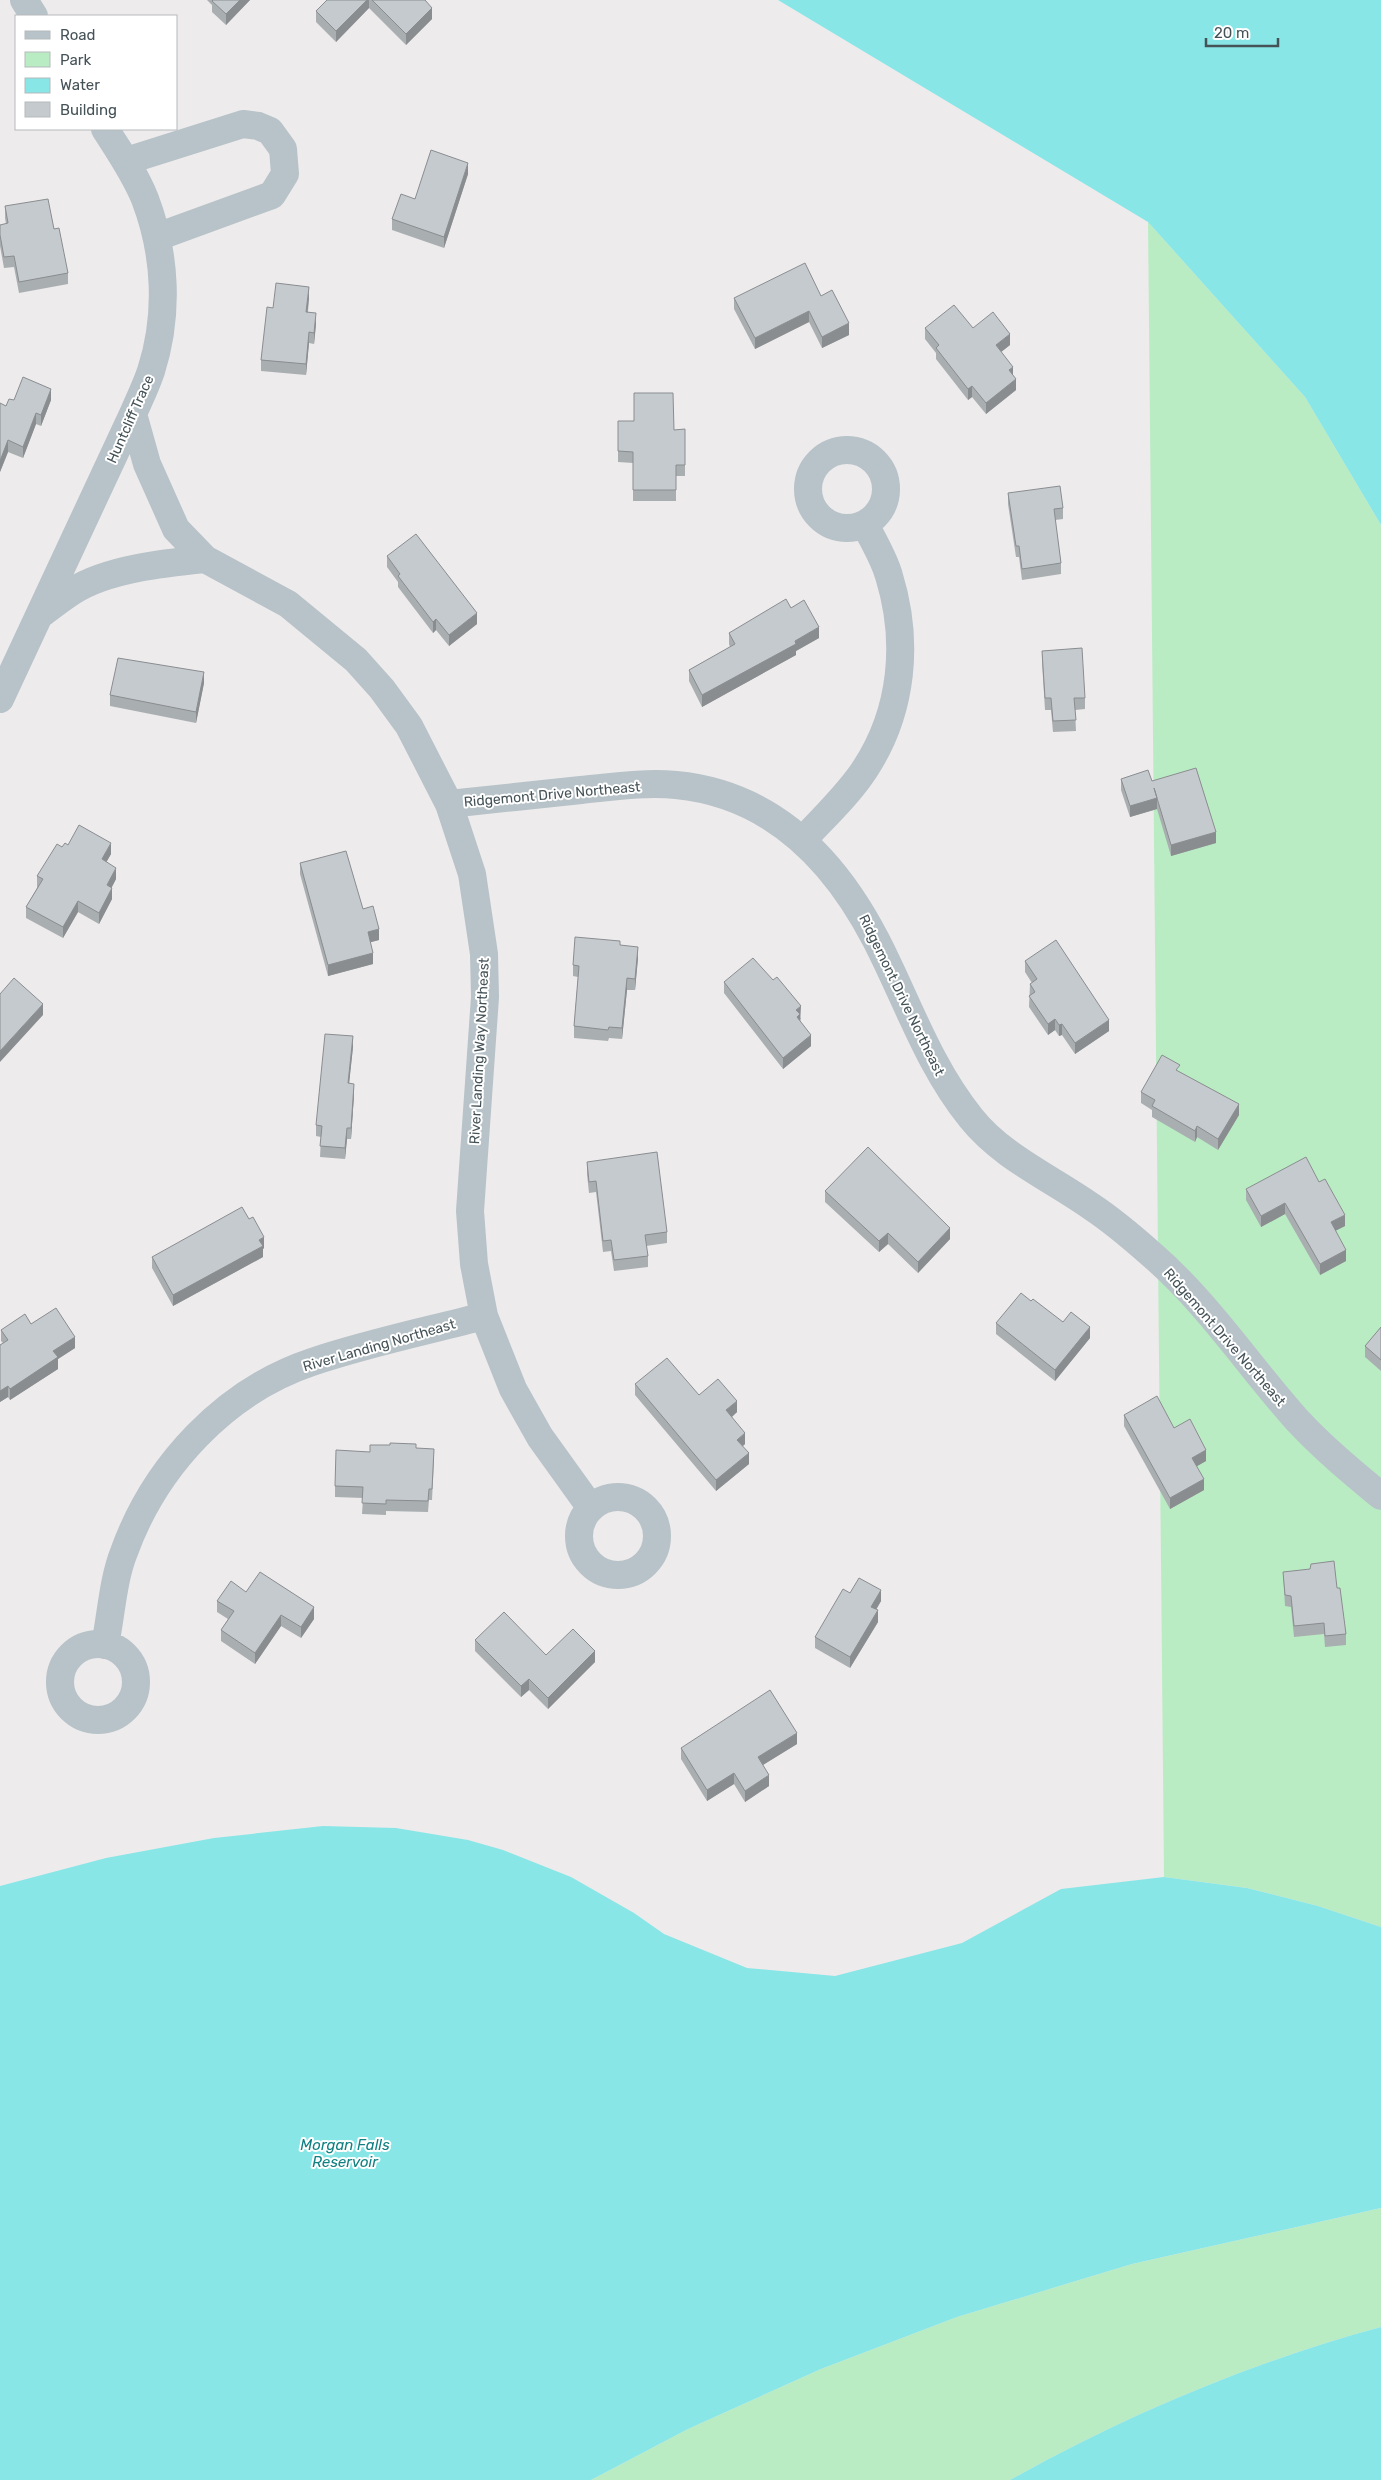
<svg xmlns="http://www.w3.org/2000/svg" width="1381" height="2480" font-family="Rubik,sans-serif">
	<rect width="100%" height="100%" fill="#eeebec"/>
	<path fill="#baecc4" d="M 1148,222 L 1305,397 L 1381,525 L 1381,1927 L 1318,1906 L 1247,1888 L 1164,1877 Z
		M 1381,2208 L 1381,2327 C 1252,2362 1126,2415 1010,2480 L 591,2480 L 688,2429 L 821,2369 L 957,2317 L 1132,2264 Z"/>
	<path fill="#88e6e7" d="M 778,0 L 1381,0 L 1381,525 L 1305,397 L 1148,222 Z
		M 323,1826 L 396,1828 L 468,1840 L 503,1850 L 571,1877 L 634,1913 L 664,1934 L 747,1968 L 835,1976 L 962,1943 L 1061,1889 L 1164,1877 L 1247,1888 L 1318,1906 L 1381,1927 L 1381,2208 L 1132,2264 L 957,2317 L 821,2369 L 688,2429 L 591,2480 L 0,2480 L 0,1886 L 106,1858 L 214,1838 Z
		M 1381,2327 L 1381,2480 L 1010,2480 C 1126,2415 1252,2362 1381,2327 Z"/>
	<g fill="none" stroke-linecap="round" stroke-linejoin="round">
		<path stroke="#b7c3c8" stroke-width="28" d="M 24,0 L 34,16
			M 126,161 L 243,124 L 258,126 L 270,131 L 283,149 L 285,174 L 272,195 L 157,237
			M 133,414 L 147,464 L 176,529 L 205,559 L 288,604 L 356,660 L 382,689 L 409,726 L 449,804 L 472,874 L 484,954 L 485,997 L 470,1211 L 474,1264 L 484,1316 L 513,1389 L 540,1437 L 591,1508
			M808 489a39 39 0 1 1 78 0a39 39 0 1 1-78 0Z
			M 41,614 C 52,606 62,598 73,591 C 107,569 165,563 205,559
			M 0,699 L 133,414 C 139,400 146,386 151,371 C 169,315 166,254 145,199 C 135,174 119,151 105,129
			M 449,804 C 493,799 537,795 581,790 C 612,787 644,782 676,785 C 771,794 834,859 876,940 C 907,1000 928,1065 971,1118 C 1002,1157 1051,1178 1092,1207 C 1113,1221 1133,1238 1151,1254 C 1207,1302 1248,1365 1297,1420 C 1323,1448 1352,1472 1381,1496
			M 803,840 C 824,817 848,795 865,769 C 903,711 909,641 889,576 C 884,558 873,541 865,524
			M579 1536a39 39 0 1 1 78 0a39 39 0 1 1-78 0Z
			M60 1682a38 38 0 1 1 76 0a38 38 0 1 1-76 0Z
			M 105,1645 C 111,1616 113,1579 124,1552 C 155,1466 225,1391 312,1362 C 368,1343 427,1331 484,1316"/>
	</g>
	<path fill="#a9aeb1" d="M 207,0 L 250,0 L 226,25 L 212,12 L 212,5 Z
		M 327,0 L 425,0 L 432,19 L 406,45 L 369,8 L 336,42 L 316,22 L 316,11 Z
		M 468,174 L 444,248 L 392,230 L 392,219 L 415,199 Z
		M 5,206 L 54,229 L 68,273 L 68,284 L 19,293 L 14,267 L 4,268 L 0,246 L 0,225 L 6,224 L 5,218 Z
		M 821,296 L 849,335 L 822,348 L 809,322 L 755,349 L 734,309 L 734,298 Z
		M 309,298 L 308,312 L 316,324 L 314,344 L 309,343 L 306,375 L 261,371 L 261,360 L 273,308 Z
		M 925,328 L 973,328 L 1010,345 L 1001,352 L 1013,375 L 1016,390 L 986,414 L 972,397 L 968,400 L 936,359 L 936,353 L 925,339 Z
		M 14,400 L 51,400 L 41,426 L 36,424 L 23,458 L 8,452 L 0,472 L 0,403 L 6,406 Z
		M 618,421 L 674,430 L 685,429 L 685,476 L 676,476 L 676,501 L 633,501 L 633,463 L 618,462 Z
		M 1008,493 L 1063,508 L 1063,519 L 1055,520 L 1061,563 L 1061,574 L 1022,580 L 1019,557 L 1016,557 L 1008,504 Z
		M 387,556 L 477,624 L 449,646 L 436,630 L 433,633 L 398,587 L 398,582 L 387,567 Z
		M 791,608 L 819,638 L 796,651 L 796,655 L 702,707 L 689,681 L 689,670 L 730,647 L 729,644 L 729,633 Z
		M 1042,651 L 1085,698 L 1085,709 L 1075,710 L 1076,731 L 1053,732 L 1051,710 L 1045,710 L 1042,662 Z
		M 204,683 L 196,723 L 110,706 L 110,695 Z
		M 1121,779 L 1152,781 L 1216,843 L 1171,856 L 1157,809 L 1130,817 L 1121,790 Z
		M 68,845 L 111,854 L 106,862 L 116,879 L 112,887 L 112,899 L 99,924 L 78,912 L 63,938 L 26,918 L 26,907 L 37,888 L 37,876 L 62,847 Z
		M 300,863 L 363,909 L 379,940 L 370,942 L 373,964 L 328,976 L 300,874 Z
		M 620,945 L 638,958 L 635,990 L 627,990 L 622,1039 L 609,1038 L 608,1041 L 574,1038 L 574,1026 L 578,977 L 573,976 L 573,965 Z
		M 1025,961 L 1109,1031 L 1075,1054 L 1062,1035 L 1059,1036 L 1055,1030 L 1048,1035 L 1029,1007 L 1030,984 L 1032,983 L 1025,972 Z
		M 724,982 L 801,1018 L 800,1020 L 811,1046 L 783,1069 L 724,993 Z
		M 353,1047 L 349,1083 L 354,1095 L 351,1139 L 347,1139 L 345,1159 L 320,1157 L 321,1137 L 316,1136 L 316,1125 Z
		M 1180,1072 L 1239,1115 L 1218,1150 L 1197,1137 L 1195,1142 L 1152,1117 L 1152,1110 L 1141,1103 L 1141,1092 Z
		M 587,1162 L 667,1232 L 667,1243 L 646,1246 L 648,1256 L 648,1267 L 614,1271 L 611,1251 L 603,1252 L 596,1192 L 589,1193 L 587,1174 Z
		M 1319,1182 L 1345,1226 L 1335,1231 L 1346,1261 L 1320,1275 L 1285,1214 L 1261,1227 L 1246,1200 L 1246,1189 Z
		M 825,1191 L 950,1239 L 918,1273 L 888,1244 L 879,1252 L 825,1202 Z
		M 264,1248 L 263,1249 L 263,1257 L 173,1306 L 152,1268 L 152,1257 Z
		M 1031,1301 L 1063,1322 L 1090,1338 L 1055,1381 L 996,1334 L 996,1323 Z
		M 31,1324 L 75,1348 L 58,1359 L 58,1369 L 10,1400 L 8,1397 L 0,1402 L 0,1345 L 3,1343 L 1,1341 L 1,1330 Z
		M 1381,1327 L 1381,1371 L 1365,1357 L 1365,1346 Z
		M 635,1384 L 699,1395 L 737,1412 L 732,1417 L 745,1444 L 743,1446 L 749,1464 L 716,1491 L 635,1395 Z
		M 1124,1415 L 1174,1428 L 1206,1461 L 1197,1466 L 1204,1490 L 1170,1509 L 1124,1426 Z
		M 416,1448 L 434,1460 L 432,1500 L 429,1500 L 428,1512 L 386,1511 L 386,1515 L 362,1514 L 363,1498 L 335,1497 L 335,1486 L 370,1452 Z
		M 1283,1572 L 1337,1588 L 1346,1634 L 1346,1645 L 1325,1647 L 1324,1634 L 1294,1637 L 1291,1607 L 1285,1606 Z
		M 246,1592 L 314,1619 L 301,1638 L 281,1626 L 255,1664 L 221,1641 L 221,1630 L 228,1619 L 217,1612 L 217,1601 Z
		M 850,1593 L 881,1601 L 876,1610 L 878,1622 L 850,1668 L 815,1648 L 815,1637 Z
		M 475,1640 L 546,1655 L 595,1662 L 548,1709 L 529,1690 L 521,1697 L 475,1651 Z
		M 797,1744 L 763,1765 L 769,1786 L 745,1802 L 734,1784 L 707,1801 L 681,1759 L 681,1748 Z"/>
	<path fill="#8a8d90" d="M 240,0 L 250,0 L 226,25 L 226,14 Z
		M 367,0 L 369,0 L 369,8 L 336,42 L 336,31 Z
		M 432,8 L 432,19 L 406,45 L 406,34 Z
		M 468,163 L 468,174 L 444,248 L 444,237 Z
		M 309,287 L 309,298 L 306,323 L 306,312 Z
		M 809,311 L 809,322 L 755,349 L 755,338 Z
		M 316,313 L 316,324 L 314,344 L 314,333 Z
		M 849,323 L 849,335 L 822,348 L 822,337 Z
		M 309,332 L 309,343 L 306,375 L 306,364 Z
		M 1010,334 L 1010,345 L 996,356 L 996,345 Z
		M 1013,367 L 1013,378 L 1009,370 Z
		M 1016,379 L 1016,390 L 986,414 L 986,403 Z
		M 972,386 L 972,397 L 968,400 L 968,389 Z
		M 51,389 L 51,400 L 41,426 L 41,415 Z
		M 36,413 L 36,424 L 23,458 L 23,447 Z
		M 8,440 L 8,452 L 0,472 L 0,461 Z
		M 477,613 L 477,624 L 449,646 L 449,635 Z
		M 436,619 L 436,630 L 433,633 L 433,622 Z
		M 819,627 L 819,638 L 796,651 L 796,655 L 702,707 L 702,695 Z
		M 204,672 L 204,683 L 196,723 L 196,712 Z
		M 1157,798 L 1157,809 L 1130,817 L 1130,806 Z
		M 1216,832 L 1216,843 L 1171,856 L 1171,845 Z
		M 111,843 L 111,854 L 102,870 L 102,859 Z
		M 116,868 L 116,879 L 107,896 L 107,885 Z
		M 112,888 L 112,899 L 99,924 L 99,913 Z
		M 78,901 L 78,912 L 63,938 L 63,927 Z
		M 379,929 L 379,940 L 368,943 L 368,932 Z
		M 638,947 L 638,958 L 635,990 L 635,979 Z
		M 373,953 L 373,964 L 328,976 L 328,965 Z
		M 627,978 L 627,990 L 622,1039 L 622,1028 Z
		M 43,1004 L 43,1015 L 0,1062 L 0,1051 Z
		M 801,1006 L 800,1025 L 797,1028 L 796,1010 Z
		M 1055,1019 L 1055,1030 L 1048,1035 L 1048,1024 Z
		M 1109,1020 L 1109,1031 L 1075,1054 L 1075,1043 Z
		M 1062,1024 L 1062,1035 L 1059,1036 L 1059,1025 Z
		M 811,1035 L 811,1046 L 783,1069 L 783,1058 Z
		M 353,1036 L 353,1047 L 348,1094 L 348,1083 Z
		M 354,1084 L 354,1095 L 351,1139 L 351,1128 Z
		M 1239,1104 L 1239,1115 L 1218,1150 L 1218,1139 Z
		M 1197,1126 L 1197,1137 L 1195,1142 L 1195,1131 Z
		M 347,1128 L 347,1139 L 345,1159 L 345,1148 Z
		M 1285,1203 L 1285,1214 L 1261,1227 L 1261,1216 Z
		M 1345,1215 L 1345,1226 L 1331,1233 L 1331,1222 Z
		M 950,1228 L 950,1239 L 918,1273 L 918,1262 Z
		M 888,1233 L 888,1244 L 879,1252 L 879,1241 Z
		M 264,1237 L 264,1248 L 263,1249 L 263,1257 L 173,1306 L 173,1295 Z
		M 1346,1250 L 1346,1261 L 1320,1275 L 1320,1264 Z
		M 1090,1327 L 1090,1338 L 1055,1381 L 1055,1370 Z
		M 75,1337 L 75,1348 L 58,1359 L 58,1369 L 10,1400 L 10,1389 L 53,1351 Z
		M 8,1386 L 8,1397 L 0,1402 L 0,1391 Z
		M 737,1401 L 737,1412 L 726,1422 L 726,1410 Z
		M 745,1433 L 745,1444 L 737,1451 L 737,1440 Z
		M 1206,1450 L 1206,1461 L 1192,1469 L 1192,1458 Z
		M 749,1453 L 749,1464 L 716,1491 L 716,1480 Z
		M 1204,1479 L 1204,1490 L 1170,1509 L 1170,1498 Z
		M 881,1590 L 881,1601 L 871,1618 L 871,1607 Z
		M 314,1607 L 314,1619 L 301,1638 L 301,1627 Z
		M 878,1610 L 878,1622 L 850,1668 L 850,1657 Z
		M 281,1615 L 281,1626 L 255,1664 L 255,1653 Z
		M 595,1651 L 595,1662 L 548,1709 L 548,1698 Z
		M 529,1679 L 529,1690 L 521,1697 L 521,1686 Z
		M 797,1733 L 797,1744 L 758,1768 L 758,1757 Z
		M 734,1773 L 734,1784 L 707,1801 L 707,1790 Z
		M 769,1775 L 769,1786 L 745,1802 L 745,1791 Z"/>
	<path fill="#c5cace" stroke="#8a8d90" d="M 213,0 L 240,0 L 226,14 L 212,1 Z
		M 327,0 L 367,0 L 336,31 L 316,11 Z
		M 372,0 L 425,0 L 432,8 L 406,34 Z
		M 431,150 L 468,163 L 444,237 L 392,219 L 401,194 L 415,199 Z
		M 48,199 L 54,229 L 59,228 L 68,273 L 19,282 L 14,256 L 4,257 L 0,235 L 0,225 L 8,223 L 5,206 Z
		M 805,263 L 821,296 L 832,290 L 849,323 L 822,337 L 809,311 L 755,338 L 734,298 Z
		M 276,283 L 309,287 L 306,312 L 316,313 L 314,333 L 309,332 L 306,364 L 261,360 L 267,307 L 273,308 Z
		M 954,305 L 973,328 L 993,312 L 1010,334 L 996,345 L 1013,367 L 1009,370 L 1016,379 L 986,403 L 972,386 L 968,389 L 936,348 L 939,345 L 925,328 Z
		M 23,377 L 51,389 L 41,415 L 36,413 L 23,447 L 8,440 L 0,461 L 0,403 L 6,406 L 9,399 L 14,400 Z
		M 634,393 L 673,393 L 674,430 L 685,429 L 685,465 L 676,465 L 676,490 L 633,490 L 633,452 L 618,451 L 618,421 L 634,421 Z
		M 1060,486 L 1063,508 L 1054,509 L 1061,563 L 1022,569 L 1019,546 L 1016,546 L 1008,493 Z
		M 416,534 L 477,613 L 449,635 L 436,619 L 433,622 L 398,576 L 400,574 L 387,556 Z
		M 786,599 L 791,608 L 804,600 L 819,627 L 795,641 L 796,644 L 702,695 L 689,670 L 735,644 L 729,633 Z
		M 1082,648 L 1085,698 L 1074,698 L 1076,720 L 1053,721 L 1051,698 L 1045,698 L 1042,651 Z
		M 118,658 L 204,672 L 196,712 L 110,695 Z
		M 1196,768 L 1216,832 L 1171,845 L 1154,788 L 1157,798 L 1130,806 L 1121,779 L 1148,770 L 1152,781 Z
		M 79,825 L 111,843 L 102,859 L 116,868 L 107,885 L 112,888 L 99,913 L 78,901 L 63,927 L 26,907 L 43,879 L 37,876 L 57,844 L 62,847 L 65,843 L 68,845 Z
		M 346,851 L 363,909 L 373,906 L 379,929 L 368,932 L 373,953 L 328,965 L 300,863 Z
		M 575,937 L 620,941 L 620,945 L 638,947 L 635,979 L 627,978 L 622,1028 L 609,1027 L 608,1030 L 574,1026 L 579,966 L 573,965 Z
		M 1056,940 L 1109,1020 L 1075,1043 L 1062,1024 L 1059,1025 L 1055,1019 L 1048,1024 L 1029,996 L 1035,992 L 1030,984 L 1037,979 L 1025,961 Z
		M 753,958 L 773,980 L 777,977 L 801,1006 L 796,1010 L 800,1014 L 797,1017 L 811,1035 L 783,1058 L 724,982 Z
		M 14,978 L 43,1004 L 0,1051 L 0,994 Z
		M 325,1034 L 353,1036 L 348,1083 L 354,1084 L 351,1128 L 347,1128 L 345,1148 L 320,1146 L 322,1126 L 316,1125 Z
		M 1162,1055 L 1180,1065 L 1176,1070 L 1239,1104 L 1218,1139 L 1197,1126 L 1195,1131 L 1152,1106 L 1155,1100 L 1141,1092 Z
		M 868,1147 L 950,1228 L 918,1262 L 888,1233 L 879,1241 L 825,1191 Z
		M 657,1152 L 667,1232 L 645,1235 L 648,1256 L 614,1260 L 611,1240 L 603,1241 L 596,1181 L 589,1182 L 587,1162 Z
		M 1306,1157 L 1319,1182 L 1325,1179 L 1345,1215 L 1331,1222 L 1346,1250 L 1320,1264 L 1285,1203 L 1261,1216 L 1246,1189 Z
		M 242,1207 L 249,1219 L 253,1217 L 264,1237 L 259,1240 L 263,1246 L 173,1295 L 152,1257 Z
		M 1021,1293 L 1031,1301 L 1033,1299 L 1063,1322 L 1071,1312 L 1090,1327 L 1055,1370 L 996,1323 Z
		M 56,1308 L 75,1337 L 53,1351 L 58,1357 L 10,1389 L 8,1386 L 0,1391 L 0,1345 L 8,1340 L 1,1330 L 25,1314 L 31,1324 Z
		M 1381,1327 L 1381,1360 L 1365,1346 Z
		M 667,1358 L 699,1395 L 718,1379 L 737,1401 L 726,1410 L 745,1433 L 737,1440 L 749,1453 L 716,1480 L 635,1384 Z
		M 1157,1396 L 1174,1428 L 1190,1419 L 1206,1450 L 1192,1458 L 1204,1479 L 1170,1498 L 1124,1415 Z
		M 390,1443 L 416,1444 L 416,1448 L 434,1449 L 432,1489 L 429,1489 L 428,1501 L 386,1500 L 386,1504 L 362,1503 L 363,1487 L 335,1486 L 336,1450 L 370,1452 L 370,1445 L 390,1445 Z
		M 1334,1561 L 1337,1588 L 1340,1588 L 1346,1634 L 1325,1636 L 1324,1623 L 1294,1626 L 1291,1596 L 1285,1595 L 1283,1572 L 1310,1569 L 1311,1564 Z
		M 260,1572 L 314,1607 L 301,1627 L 281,1615 L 255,1653 L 221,1630 L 234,1611 L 217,1601 L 231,1581 L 246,1592 Z
		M 859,1578 L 881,1590 L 871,1607 L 878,1610 L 850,1657 L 815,1637 L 843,1589 L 850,1593 Z
		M 504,1612 L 546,1655 L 573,1629 L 595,1651 L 548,1698 L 529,1679 L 521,1686 L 475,1640 Z
		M 770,1690 L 797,1733 L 758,1757 L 769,1775 L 745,1791 L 734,1773 L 707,1790 L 681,1748 Z"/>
	<g text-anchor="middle" stroke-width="4" stroke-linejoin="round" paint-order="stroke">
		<g font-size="14" fill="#455358" stroke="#fff">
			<text transform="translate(130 419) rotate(-66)" y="5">Huntcliff Trace</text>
			<text transform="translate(552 794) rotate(-5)" y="5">Ridgemont Drive Northeast</text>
			<text transform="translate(902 995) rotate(64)" y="5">Ridgemont Drive Northeast</text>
			<text transform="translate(479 1051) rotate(-87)" y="5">River Landing Way Northeast</text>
			<text transform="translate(1225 1337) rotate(49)" y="5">Ridgemont Drive Northeast</text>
			<text transform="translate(379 1345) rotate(-16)" y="5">River Landing Northeast</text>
		</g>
		<g font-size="15" font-style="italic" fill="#118082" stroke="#fff">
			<text x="345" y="2150">Morgan Falls<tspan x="345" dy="17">Reservoir</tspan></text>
		</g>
	</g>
	<rect x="15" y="15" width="162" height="115" fill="#ffffff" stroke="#b5babc"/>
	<rect x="25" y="31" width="25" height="8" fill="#b7c3c8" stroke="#b5babc"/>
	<text x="60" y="40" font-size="15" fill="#455358">Road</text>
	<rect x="25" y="52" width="25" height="15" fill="#baecc4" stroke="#b5babc"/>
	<text x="60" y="65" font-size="15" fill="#455358">Park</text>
	<rect x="25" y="78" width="25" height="15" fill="#88e6e7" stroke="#b5babc"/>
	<text x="60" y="90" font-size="15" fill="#455358">Water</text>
	<rect x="25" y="102" width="25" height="15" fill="#c5cace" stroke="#b5babc"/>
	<text x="60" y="115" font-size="15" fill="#455358">Building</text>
	<path d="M1206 38v8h72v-8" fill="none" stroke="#455358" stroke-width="2.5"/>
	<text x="1214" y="38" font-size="15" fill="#455358" stroke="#ffffff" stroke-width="4" paint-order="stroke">20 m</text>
</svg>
